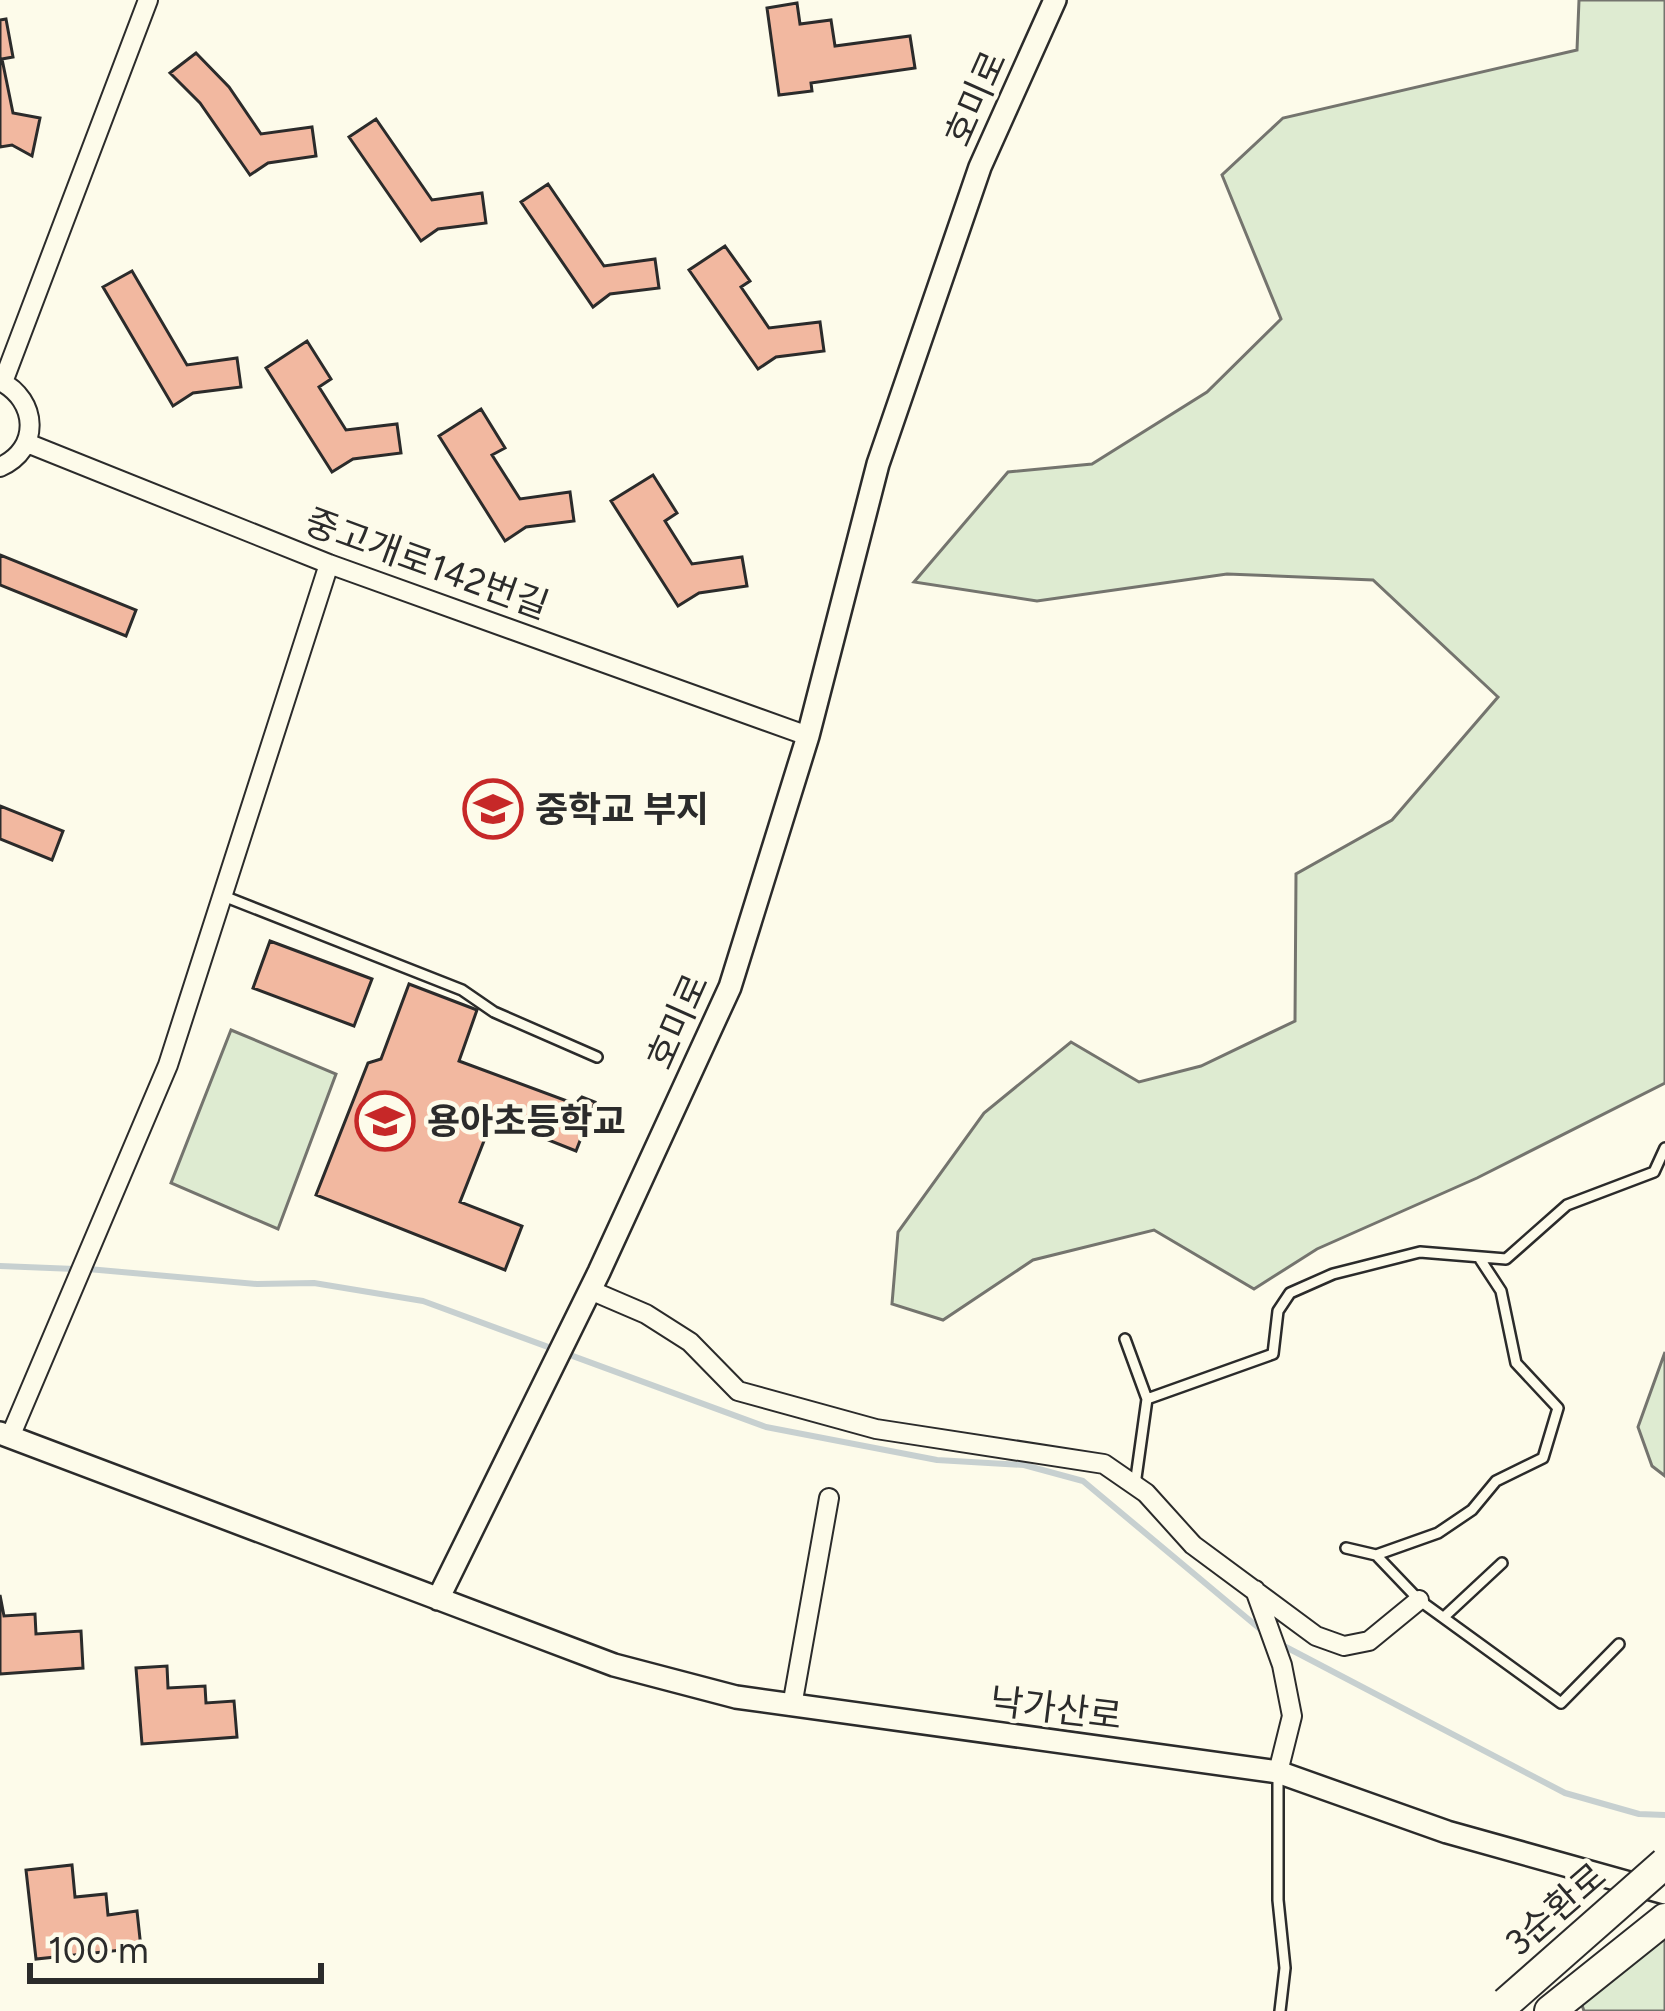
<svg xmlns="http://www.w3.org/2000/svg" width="1665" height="2011" font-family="Figtree,'Noto Sans KR',sans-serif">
	<rect width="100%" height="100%" fill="#fdfbea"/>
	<path fill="#deebd1" stroke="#74746e" stroke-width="3" d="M 1579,0 L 1665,0 L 1665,1083 L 1477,1178 L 1317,1249 L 1254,1289 L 1154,1230 L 1033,1260 L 943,1320 L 892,1304 L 898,1232 L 984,1113 L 1071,1042 L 1139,1082 L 1201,1066 L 1295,1021 L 1296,874 L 1392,820 L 1498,697 L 1373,580 L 1227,574 L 1037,601 L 914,582 L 1008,472 L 1092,464 L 1207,392 L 1281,319 L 1222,175 L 1283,118 L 1577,50 Z
		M 231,1030 L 336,1074 L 278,1229 L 171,1183 Z
		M 1665,1352 L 1665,1476 L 1652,1466 L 1638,1427 Z
		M 1665,1939 L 1665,2011 L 1584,2011 L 1576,1988 Z"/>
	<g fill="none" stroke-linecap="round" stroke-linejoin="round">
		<path stroke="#c7d0d0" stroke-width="6" d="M 0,1266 L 75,1269
			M 88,1269 L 257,1284 L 314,1283 L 423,1301 L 766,1427 L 937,1460 L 1024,1465 L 1083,1481 L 1266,1634
			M 1282,1645 L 1565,1793 L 1639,1814 L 1665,1815"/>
	</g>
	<path fill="#f2b8a0" stroke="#2b2b2b" stroke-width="3" d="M 797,3 L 800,24 L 831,20 L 835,46 L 910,36 L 915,68 L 811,83 L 812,91 L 779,95 L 767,8 Z
		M 6,19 L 13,57 L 2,59 L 13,113 L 40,118 L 32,156 L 12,145 L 0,147 L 0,20 Z
		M 196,53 L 229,87 L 261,134 L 312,127 L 316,156 L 268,163 L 250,175 L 200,103 L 170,73 Z
		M 376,119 L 432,200 L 482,193 L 486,223 L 438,229 L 421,241 L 349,137 Z
		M 548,184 L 604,266 L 655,259 L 659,288 L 610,294 L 593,307 L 521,202 Z
		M 725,246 L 750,281 L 741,287 L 769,328 L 820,322 L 824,351 L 776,357 L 758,369 L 689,270 Z
		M 132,271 L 187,365 L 237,358 L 241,387 L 193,393 L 173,406 L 103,287 Z
		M 307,341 L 331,379 L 319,387 L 346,430 L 397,424 L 401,453 L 353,459 L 332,472 L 266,368 Z
		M 481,409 L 505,448 L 492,455 L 520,499 L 570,492 L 574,521 L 526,527 L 505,541 L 439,436 Z
		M 653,475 L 677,513 L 665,521 L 692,564 L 742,557 L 747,586 L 699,593 L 678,606 L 611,501 Z
		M 0,555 L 136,610 L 126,636 L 0,585 Z
		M 0,806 L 63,831 L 52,860 L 0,839 Z
		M 270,941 L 372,979 L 354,1026 L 253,988 Z
		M 409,984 L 477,1010 L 459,1061 L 575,1104 L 582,1097 L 595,1102 L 576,1151 L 493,1118 L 460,1202 L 522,1226 L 505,1270 L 316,1195 L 368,1063 L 381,1059 Z
		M 0,1595 L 4,1616 L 35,1614 L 36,1634 L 81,1631 L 83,1668 L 0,1674 Z
		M 167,1666 L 168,1688 L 205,1686 L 206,1703 L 234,1701 L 237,1737 L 142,1744 L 136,1668 Z
		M 72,1865 L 75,1897 L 106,1894 L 108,1915 L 137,1911 L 141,1948 L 36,1959 L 26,1870 Z"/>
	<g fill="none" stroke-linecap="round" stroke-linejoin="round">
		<defs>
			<path id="service" d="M 226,897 L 462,990 L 494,1012 L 597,1057
				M 1125,1339 L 1147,1399 L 1135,1485
				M 1147,1399 L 1273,1354 L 1278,1311 L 1290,1293 L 1333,1274 L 1420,1252 L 1506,1259 L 1567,1205 L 1654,1172 L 1665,1148
				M 1346,1548 L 1376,1555 L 1419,1600 L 1561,1703 L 1619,1644
				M 1376,1555 L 1438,1533 L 1472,1510 L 1496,1481 L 1543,1458 L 1558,1408 L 1516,1363 L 1501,1291 L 1480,1259
				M 1444,1617 L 1502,1563
				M 1278,1772 L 1278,1900 L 1285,1968 L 1280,2011"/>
			<path id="minor" d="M 0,381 C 38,400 41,449 0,467
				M 3,382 L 148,0
				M 27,443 L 329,564 L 808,736
				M 590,1290 L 646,1314 L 690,1342 L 738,1391 L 876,1429 L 1104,1464 L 1146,1493 L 1193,1545 L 1316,1636 L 1344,1646 L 1369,1641 L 1419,1600
				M 10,1437 L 168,1065 L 329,564
				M 1255,1590 L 1282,1665 L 1292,1716 L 1278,1772
				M 792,1706 L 829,1498"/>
			<path id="tertiary" d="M 0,1433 L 614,1665 L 736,1697 L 1278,1772 L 1447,1832 L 1665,1893
				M 438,1599 L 599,1272 L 730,987 L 808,736 L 878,464 L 980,167 L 1055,0"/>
			<path id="trunk" d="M 1550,2011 L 1665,1919"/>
		</defs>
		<use href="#service" stroke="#2b2b2b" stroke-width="14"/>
		<use href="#minor" stroke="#2b2b2b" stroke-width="22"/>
		<use href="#tertiary" stroke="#2b2b2b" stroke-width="26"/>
		<use href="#trunk" stroke="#2b2b2b" stroke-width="34"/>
		<use href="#service" stroke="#fdfbea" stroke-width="9"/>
		<use href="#minor" stroke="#fdfbea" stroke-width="18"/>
		<use href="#tertiary" stroke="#fdfbea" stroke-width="21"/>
		<use href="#trunk" stroke="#fdfbea" stroke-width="30"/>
		<defs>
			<path id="trunk-bridge" d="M 1506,2003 L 1665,1863"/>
		</defs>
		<use href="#trunk-bridge" stroke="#2b2b2b" stroke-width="34" stroke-linecap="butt"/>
		<use href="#trunk-bridge" stroke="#fdfbea" stroke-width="30"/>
	</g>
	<defs>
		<symbol id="school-ring" viewBox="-11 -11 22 22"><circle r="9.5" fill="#fdfbea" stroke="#c62828" stroke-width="1.5"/><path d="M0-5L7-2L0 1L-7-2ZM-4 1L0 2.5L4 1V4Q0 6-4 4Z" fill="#c62828"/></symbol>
	</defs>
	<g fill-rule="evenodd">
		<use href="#school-ring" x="460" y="776" width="66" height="66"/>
		<use href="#school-ring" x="352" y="1088" width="66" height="66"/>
	</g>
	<g text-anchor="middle" stroke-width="9" stroke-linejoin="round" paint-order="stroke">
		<g font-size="36" fill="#2b2b2b" stroke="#fdfbea">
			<text transform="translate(975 98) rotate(-66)" y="13">호미로</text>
			<text transform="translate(427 563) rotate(20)" y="13">중고개로142번길</text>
			<text transform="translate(677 1021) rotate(-66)" y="13">호미로</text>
			<text transform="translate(1056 1708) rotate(7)" y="13">낙가산로</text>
			<text transform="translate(1555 1909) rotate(-41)" y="13">3순환로</text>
		</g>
		<g font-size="36" font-weight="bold" fill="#2b2b2b" stroke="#fdfbea" text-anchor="start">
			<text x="535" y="822">중학교 부지</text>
			<text x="427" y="1134">용아초등학교</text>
		</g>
	</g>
	<path d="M30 1963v18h291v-18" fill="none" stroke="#2b2b2b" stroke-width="6"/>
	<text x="48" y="1963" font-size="36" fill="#2b2b2b" stroke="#fdfbea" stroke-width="9" paint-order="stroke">100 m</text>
</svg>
